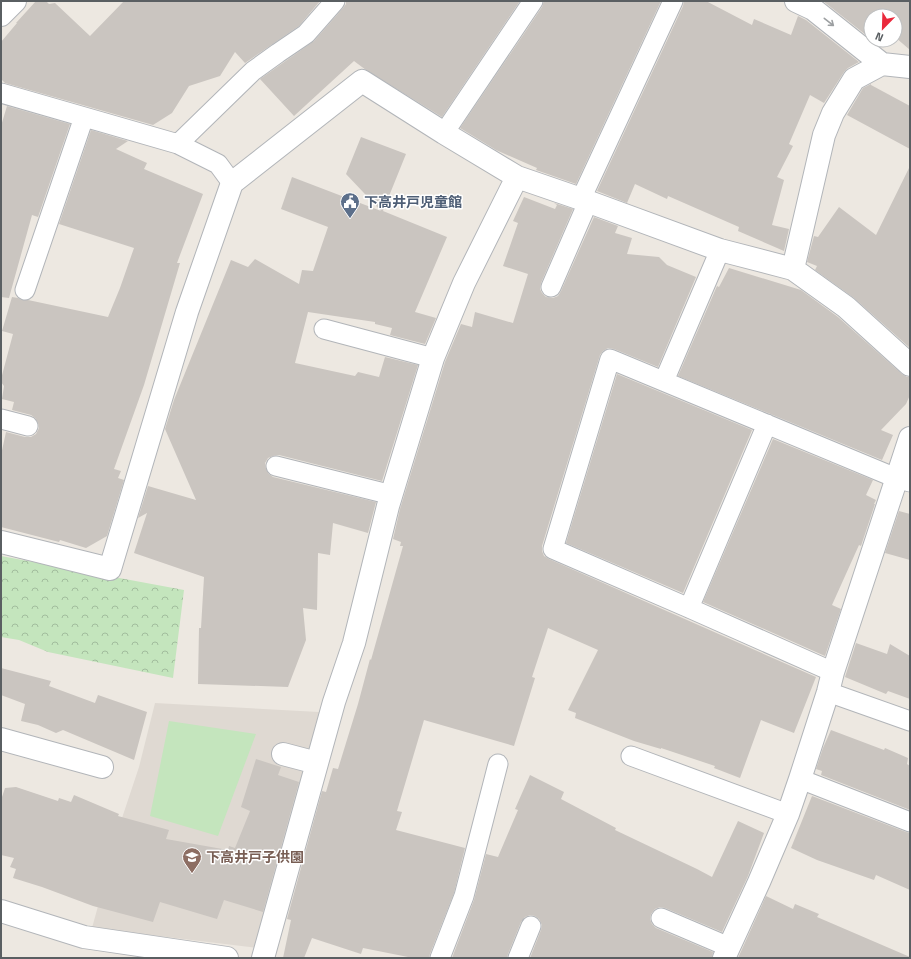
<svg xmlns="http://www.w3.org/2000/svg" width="911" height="959" font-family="'Titillium Web','Noto Sans JP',sans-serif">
	<defs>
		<pattern id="park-crowns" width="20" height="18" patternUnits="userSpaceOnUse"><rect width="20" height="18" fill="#c4e5bd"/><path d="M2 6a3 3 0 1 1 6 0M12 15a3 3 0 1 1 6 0" fill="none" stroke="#a2bd9d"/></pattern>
	</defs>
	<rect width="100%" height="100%" fill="#ede8e1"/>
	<path fill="#dfd9d2" d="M 155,703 L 319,712 L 258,948 L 92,928 L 123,815 L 139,767 Z"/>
	<path fill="url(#park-crowns)" d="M 1,556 L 184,590 L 173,678 L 48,652 L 19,640 L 1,637 Z"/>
	<path fill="#c4e5bd" d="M 169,721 L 256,734 L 218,836 L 150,816 Z"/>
	<path fill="#cac5c0" d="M 36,1 L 46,1 L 49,4 L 55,3 L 90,36 L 124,1 L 320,1 L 299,26 L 245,63 L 235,52 L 220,76 L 189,86 L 172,113 L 153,125 L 5,83 L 1,79 L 1,42 L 17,23 L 16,23 Z
		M 346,1 L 520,1 L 442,117 L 366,70 L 354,61 L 294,116 L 260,79 L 314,41 L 343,8 L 346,4 Z
		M 544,1 L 661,1 L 576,184 L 536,170 L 537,168 L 496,150 L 460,128 L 542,7 Z
		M 684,1 L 706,1 L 752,25 L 754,19 L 791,35 L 798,16 L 806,20 L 859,62 L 848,68 L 844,72 L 824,103 L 810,95 L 789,144 L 793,146 L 777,177 L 784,180 L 772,225 L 789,229 L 784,251 L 738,231 L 739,227 L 668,196 L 667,199 L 635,184 L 627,203 L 597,191 L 683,6 Z
		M 823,1 L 910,1 L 910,50 L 895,37 L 895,16 L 871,16 L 871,39 Z
		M 871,84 L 871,85 L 910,106 L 910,149 L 847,115 L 863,88 Z
		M 7,106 L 70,124 L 38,217 L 32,215 L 9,298 L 1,297 L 1,126 Z
		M 91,130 L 128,141 L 116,149 L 147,163 L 144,169 L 203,194 L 177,263 L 180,263 L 144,385 L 114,469 L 121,471 L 118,478 L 124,480 L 107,536 L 86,548 L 60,540 L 59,542 L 1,527 L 1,455 L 6,432 L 25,437 L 31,437 L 36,434 L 39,428 L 38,423 L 35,418 L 31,415 L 12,410 L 14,402 L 2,399 L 4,386 L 1,382 L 1,379 L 13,334 L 2,331 L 12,297 L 18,298 L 22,300 L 28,300 L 108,317 L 120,288 L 134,248 L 59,224 Z
		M 361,137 L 406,154 L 383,211 L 447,237 L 415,312 L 436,318 L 425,344 L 390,335 L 392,328 L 375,324 L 375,322 L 308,312 L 295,363 L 355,376 L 358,372 L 379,377 L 385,357 L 418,365 L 382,481 L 279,455 L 273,456 L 268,458 L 265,463 L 266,469 L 269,474 L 273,477 L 376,502 L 368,533 L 333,523 L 330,555 L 318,553 L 317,610 L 303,608 L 306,640 L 288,687 L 198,684 L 199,628 L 201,628 L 204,577 L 134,553 L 147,513 L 138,518 L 148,486 L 196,500 L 165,429 L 174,400 L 231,260 L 248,267 L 255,259 L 299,284 L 302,270 L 313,271 L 328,227 L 281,209 L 292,177 L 381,211 L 346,174 Z
		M 910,166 L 910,348 L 854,298 L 815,270 L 817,266 L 807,262 L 814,236 L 818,237 L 839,207 L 876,235 Z
		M 524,197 L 555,209 L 557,205 L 554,203 L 573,209 L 541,283 L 540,289 L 542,293 L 546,297 L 553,298 L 558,296 L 561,291 L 594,217 L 618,226 L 615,233 L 632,238 L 627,254 L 659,257 L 667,265 L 696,277 L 658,367 L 614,349 L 608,348 L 603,351 L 600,355 L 542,546 L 542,551 L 544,556 L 549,559 L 816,677 L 794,733 L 761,720 L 740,778 L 714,768 L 715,766 L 661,748 L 661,749 L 634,741 L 575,718 L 576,713 L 568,710 L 598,650 L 548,628 L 532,677 L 535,678 L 514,746 L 424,720 L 397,811 L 402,812 L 396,830 L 465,848 L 454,893 L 430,954 L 429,958 L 413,958 L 363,948 L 361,954 L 312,938 L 304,958 L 283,958 L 291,920 L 287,919 L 322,791 L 326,792 L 333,768 L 338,769 L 358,704 L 370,659 L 371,660 L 403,546 L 400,546 L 401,542 L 393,539 L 400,509 L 445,362 L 461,324 L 472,327 L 475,312 L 513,323 L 528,274 L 503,266 L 518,223 L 513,221 Z
		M 729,268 L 801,290 L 838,317 L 902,374 L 907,377 L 910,377 L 910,395 L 906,404 L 881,430 L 893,435 L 882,460 L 678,376 L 717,286 L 719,287 Z
		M 617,374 L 752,430 L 683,593 L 566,543 Z
		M 773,439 L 873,480 L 866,495 L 876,500 L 874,504 L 875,504 L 861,546 L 859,545 L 832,605 L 841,609 L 825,656 L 703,602 Z
		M 899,511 L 910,514 L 910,560 L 885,553 Z
		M 856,643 L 887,654 L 890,644 L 910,656 L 910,699 L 888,691 L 886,694 L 845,677 Z
		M 1,668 L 51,681 L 49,686 L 95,703 L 98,695 L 147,712 L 134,760 L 63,730 L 56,733 L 38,725 L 21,721 L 25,704 L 1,695 Z
		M 831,730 L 884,750 L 885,748 L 908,758 L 907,764 L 910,766 L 910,810 L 821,775 L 822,771 L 816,769 L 823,748 Z
		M 256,759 L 281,767 L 278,775 L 299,782 L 263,912 L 224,900 L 217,919 L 160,902 L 153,922 L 93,906 L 42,887 L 13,878 L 16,869 L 10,867 L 14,858 L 1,855 L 1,800 L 5,788 L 16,787 L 58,801 L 59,798 L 71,802 L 74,795 L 119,814 L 118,816 L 169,830 L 166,839 L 228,850 L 229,846 L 235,848 L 250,811 L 241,807 Z
		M 530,775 L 564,792 L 561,799 L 616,828 L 615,830 L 697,869 L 712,877 L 738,821 L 764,833 L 748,876 L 722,932 L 665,908 L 660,907 L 655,909 L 651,914 L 650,919 L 652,924 L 656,928 L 713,952 L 712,958 L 530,958 L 541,930 L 542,925 L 539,919 L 535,916 L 530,915 L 525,917 L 521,922 L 508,954 L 507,958 L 452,958 L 474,900 L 486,854 L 498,857 L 518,810 L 515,809 Z
		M 812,796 L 906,832 L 910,833 L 910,890 L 876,875 L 874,880 L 817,860 L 791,848 Z
		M 766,896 L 793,909 L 795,904 L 819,914 L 817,917 L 910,957 L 910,958 L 738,958 Z"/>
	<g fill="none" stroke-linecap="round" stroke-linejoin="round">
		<defs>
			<path id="lane" d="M 1,93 L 178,144 L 218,164 L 232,183
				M 444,133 L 533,1
				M 178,144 L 253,71 L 278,53 L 306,34 L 335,1
				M 581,199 L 673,1
				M 551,287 L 588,202
				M 25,290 L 84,117
				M 324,329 L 433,358
				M 664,381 L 720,250
				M 1,419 L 28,426
				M 276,466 L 392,495
				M 689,608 L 767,424
				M 833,672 L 689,608 L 553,549 L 610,359 L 896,478 L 910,482
				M 828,692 L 910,721
				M 631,756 L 788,814
				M 800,779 L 910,822
				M 661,918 L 729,947
				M 440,958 L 464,896 L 498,764
				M 518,958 L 531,926"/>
			<path id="street" d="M 796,1 L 813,9 L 882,64 L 910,67
				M 1,15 L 15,1
				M 793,269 L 824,135 L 833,113 L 854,79 L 882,64
				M 1,542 L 110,569 L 187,312 L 232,183 L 362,81 L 444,133 L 517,177 L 581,199 L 720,250 L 793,269 L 846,307 L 910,365
				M 1,739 L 102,767
				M 283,754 L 317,763
				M 1,911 L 84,937 L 227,958
				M 263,958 L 334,702 L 354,643 L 388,506 L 433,358 L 464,283 L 517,177
				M 724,958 L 759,882 L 788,814 L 800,779 L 828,692 L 833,672 L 910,438"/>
		</defs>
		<use href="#lane" stroke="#b2b5b9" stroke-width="21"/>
		<use href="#street" stroke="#b2b5b9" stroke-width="24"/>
		<use href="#lane" stroke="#fff" stroke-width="19"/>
		<use href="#street" stroke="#fff" stroke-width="22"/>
	</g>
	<defs><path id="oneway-shaft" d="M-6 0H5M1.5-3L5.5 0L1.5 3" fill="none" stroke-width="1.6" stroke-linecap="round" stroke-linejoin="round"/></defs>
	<use stroke="#9c9fa1" href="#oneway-shaft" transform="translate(829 22) rotate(38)"/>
	<defs>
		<symbol id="civic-pin" viewBox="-11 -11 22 30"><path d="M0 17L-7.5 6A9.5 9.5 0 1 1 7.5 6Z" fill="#5c6f8a" stroke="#fff"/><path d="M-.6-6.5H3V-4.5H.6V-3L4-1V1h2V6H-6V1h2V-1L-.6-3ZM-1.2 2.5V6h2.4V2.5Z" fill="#fff"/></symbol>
		<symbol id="school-pin" viewBox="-11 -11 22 30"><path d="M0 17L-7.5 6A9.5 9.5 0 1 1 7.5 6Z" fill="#8d6e63" stroke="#fff"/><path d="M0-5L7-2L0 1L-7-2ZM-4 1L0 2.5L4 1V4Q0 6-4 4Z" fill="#fff"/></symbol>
	</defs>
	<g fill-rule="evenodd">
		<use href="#civic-pin" x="339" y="191" width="22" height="30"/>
		<use href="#school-pin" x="181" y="846" width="22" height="30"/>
	</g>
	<g text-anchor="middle" stroke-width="3" stroke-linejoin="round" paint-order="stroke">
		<g font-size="14" font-weight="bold" fill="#4e5e75" stroke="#fff" text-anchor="start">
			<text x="364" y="207">下高井戸児童館</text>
		</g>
		<g font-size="14" font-weight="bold" fill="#785e54" stroke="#fff" text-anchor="start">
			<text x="206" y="862">下高井戸子供園</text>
		</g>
	</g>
	<rect width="911" height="959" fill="none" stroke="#5a5f62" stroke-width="4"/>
	<g transform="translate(883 28) rotate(203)"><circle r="19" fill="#ffffff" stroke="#bdbfc0"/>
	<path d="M0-3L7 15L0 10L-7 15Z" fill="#ea293c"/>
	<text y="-6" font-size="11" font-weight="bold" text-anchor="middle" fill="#5a5f62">N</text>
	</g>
</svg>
